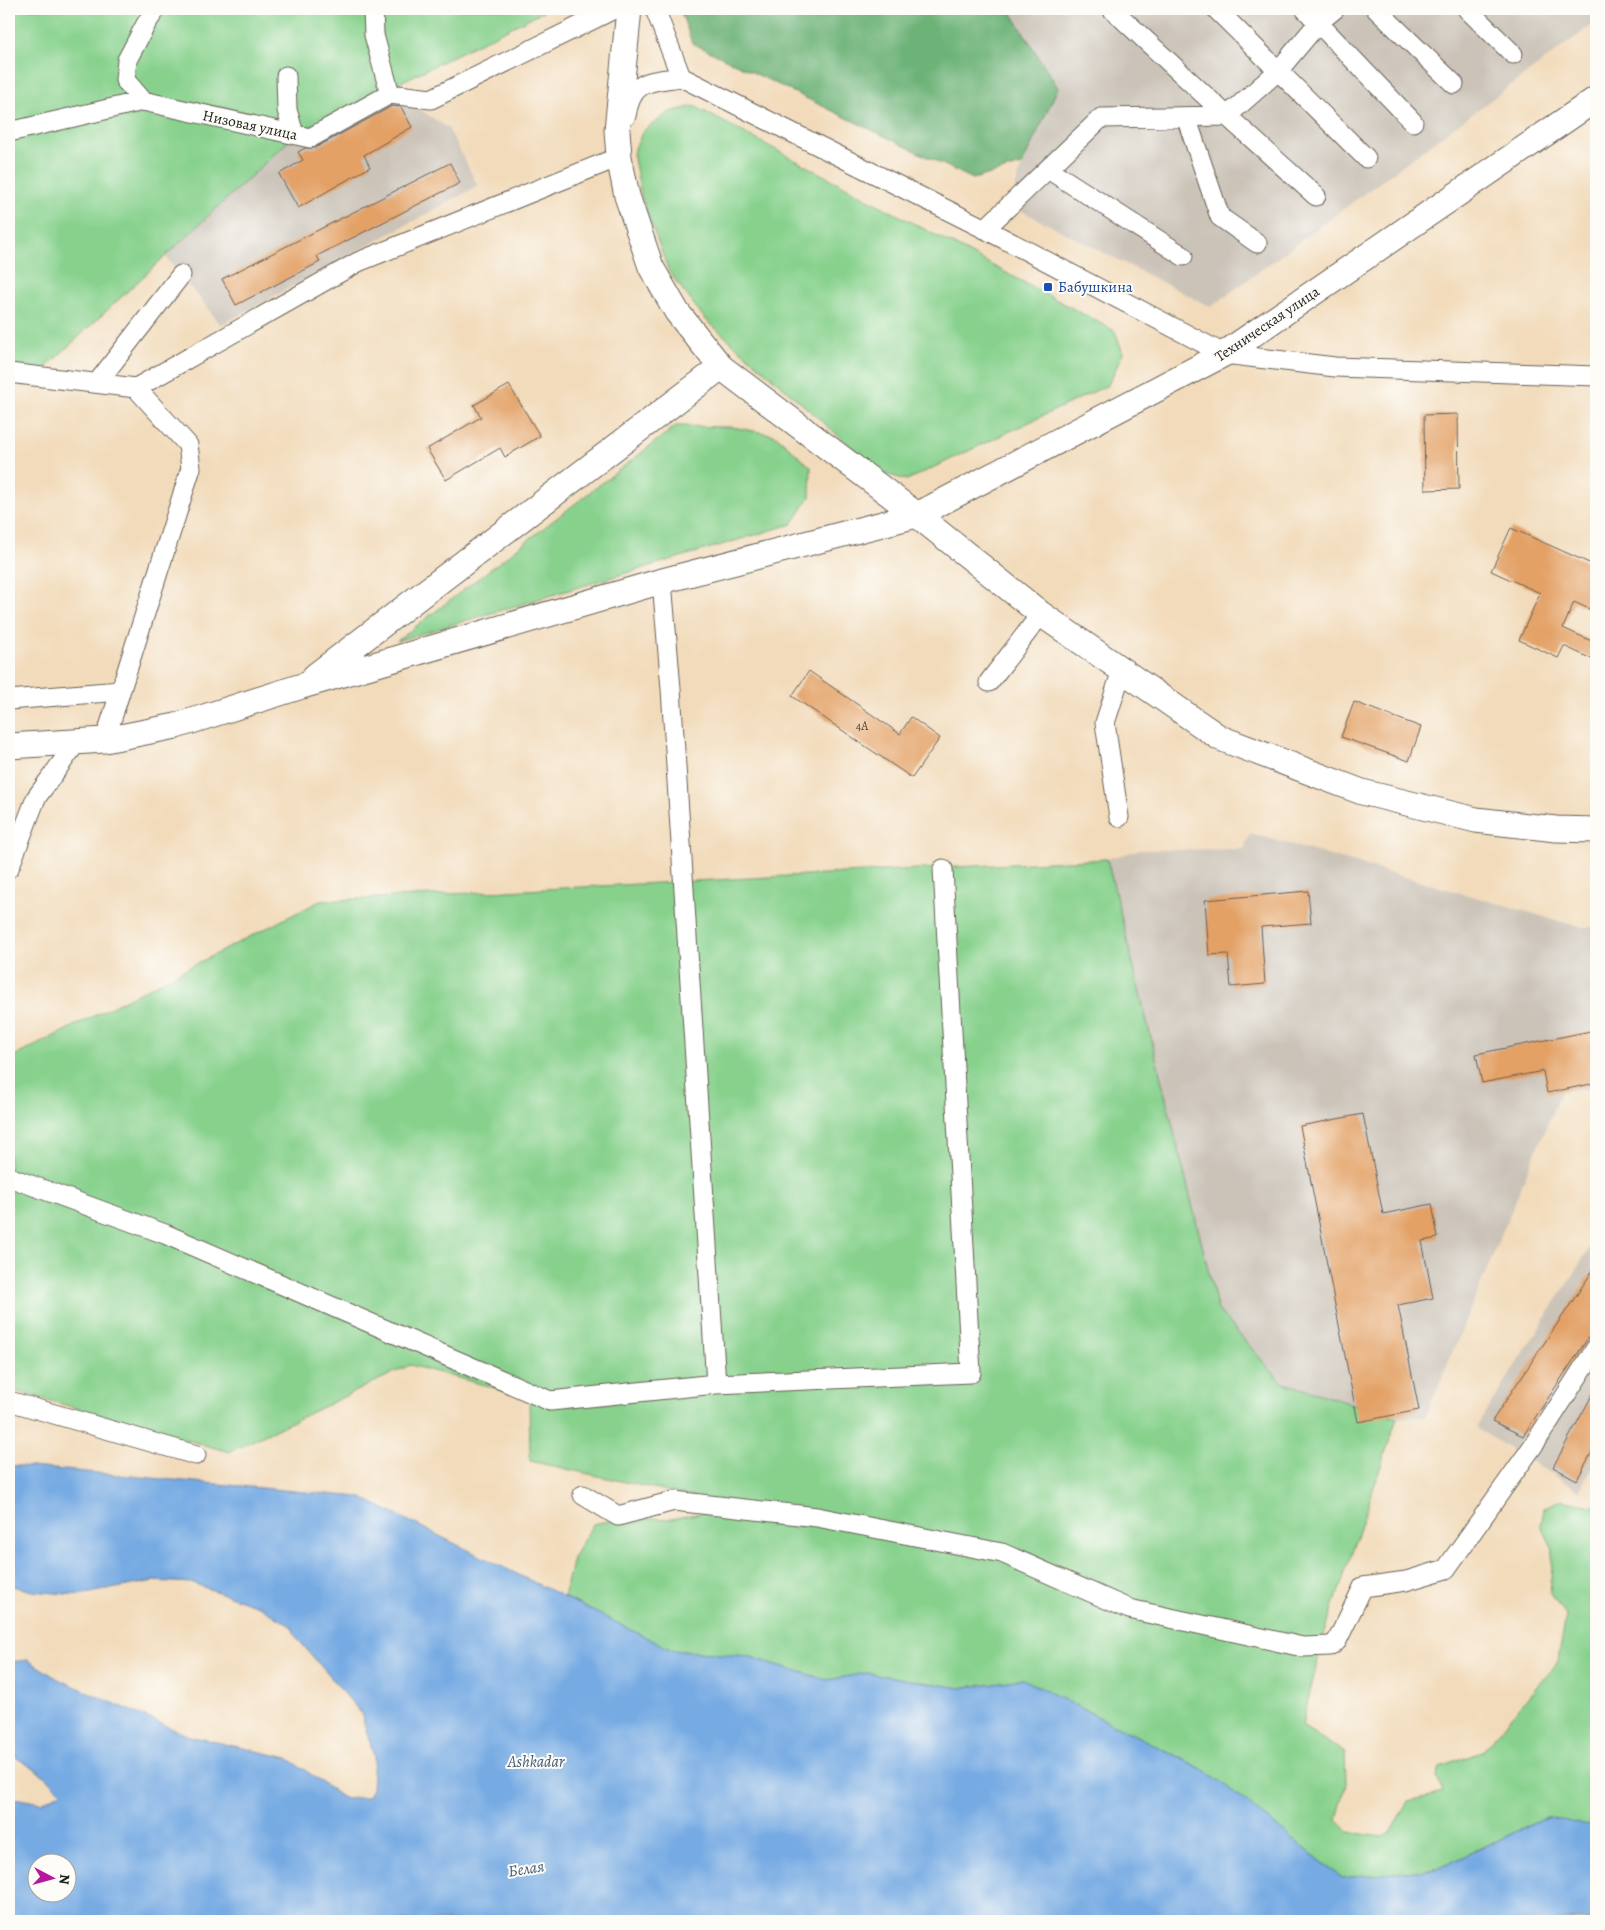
<svg xmlns="http://www.w3.org/2000/svg" width="1605" height="1930" font-family="Alegreya,serif">
	<rect width="100%" height="100%" fill="#fdfcf7"/>
	<filter id="ink" filterUnits="userSpaceOnUse"><feTurbulence type="fractalNoise" baseFrequency=".02" numOctaves="2"/><feDisplacementMap in="SourceGraphic" scale="10" xChannelSelector="R" yChannelSelector="G"/><feConvolveMatrix kernelMatrix="1 2 1 2 8 2 1 2 1" color-interpolation-filters="sRGB"/></filter>
	<filter id="wash" filterUnits="userSpaceOnUse"><feTurbulence type="fractalNoise" baseFrequency=".0096" numOctaves="4" result="noise"/><feDisplacementMap in="SourceGraphic" scale="20" xChannelSelector="R" yChannelSelector="G"/><feGaussianBlur stdDeviation="1.12" result="paint"/><feColorMatrix in="noise" values="0 0 0 0 0 0 0 0 0 0 0 0 0 0 0 0 0 1.4 0 .05"/><feComposite in="paint" operator="in"/></filter>
	<g filter="url(#wash)">
		<rect width="100%" height="100%" fill="#f2dbbb"/>
		<path fill="#cbc3b8" d="M 1009,9 L 1596,9 L 1596,22 L 1211,307 L 1010,205 L 1022,165 L 1058,88 Z
			M 383,91 L 422,111 L 448,128 L 478,186 L 221,325 L 165,256 L 296,134 Z
			M 1250,833 L 1580,927 L 1596,927 L 1596,1088 L 1561,1091 L 1426,1416 L 1397,1418 L 1281,1382 L 1218,1310 L 1107,859 L 1139,850 L 1244,849 Z
			M 1596,1238 L 1596,1461 L 1579,1491 L 1476,1428 Z"/>
		<path fill="#87d18d" stroke="#527654" d="M 9,9 L 548,9 L 296,134 L 26,386 L 9,382 Z
			M 694,106 L 1115,331 L 1123,353 L 1108,385 L 907,480 L 881,473 L 705,319 L 669,272 L 642,199 L 633,153 L 643,131 L 670,112 Z
			M 676,426 L 732,427 L 775,435 L 811,467 L 810,497 L 792,524 L 397,641 Z
			M 1107,859 L 1218,1310 L 1281,1382 L 1397,1418 L 1323,1638 L 1302,1726 L 1345,1753 L 1346,1784 L 1337,1820 L 1349,1832 L 1382,1837 L 1390,1833 L 1408,1802 L 1443,1793 L 1437,1777 L 1440,1767 L 1482,1752 L 1558,1661 L 1566,1616 L 1550,1594 L 1553,1549 L 1541,1525 L 1544,1508 L 1560,1500 L 1593,1506 L 1596,1503 L 1596,1827 L 1549,1816 L 1437,1869 L 1342,1878 L 1208,1772 L 1023,1679 L 960,1688 L 867,1673 L 827,1680 L 747,1656 L 672,1650 L 564,1597 L 573,1558 L 593,1524 L 608,1521 L 632,1522 L 640,1522 L 647,1518 L 672,1519 L 709,1511 L 721,1503 L 530,1461 L 529,1397 L 410,1365 L 229,1452 L 9,1389 L 9,1059 L 320,901 Z"/>
		<path fill="#6db378" stroke="#44684a" d="M 680,9 L 1009,9 L 1058,88 L 1022,165 L 973,179 L 692,43 Z"/>
		<path fill="#76aae3" stroke="#496380" fill-rule="evenodd" d="M 9,1465 L 360,1497 L 672,1650 L 747,1656 L 827,1680 L 867,1673 L 960,1688 L 1023,1679 L 1208,1772 L 1342,1878 L 1437,1869 L 1549,1816 L 1596,1827 L 1596,1921 L 9,1921 L 9,1797 L 41,1803 L 61,1792 L 45,1776 L 9,1753 L 9,1662 L 28,1660 L 58,1679 L 189,1736 L 288,1758 L 345,1799 L 367,1797 L 372,1789 L 374,1756 L 361,1713 L 296,1637 L 292,1627 L 261,1607 L 192,1583 L 154,1581 L 79,1595 L 32,1591 L 9,1585 ZM 38,1862 L 68,1862 L 68,1892 L 38,1892 Z"/>
		<g id="blocks">
			<path fill="#e3a166" d="M 392,106 L 401,107 L 412,127 L 364,155 L 370,167 L 298,208 L 279,174 L 303,160 L 298,152 L 305,148 L 315,148 Z
				M 450,163 L 460,183 L 317,256 L 320,262 L 236,305 L 222,279 Z
				M 509,385 L 540,436 L 505,457 L 500,448 L 446,480 L 427,449 L 481,417 L 474,405 Z
				M 1458,414 L 1459,489 L 1425,490 L 1424,415 Z
				M 1511,528 L 1596,566 L 1596,612 L 1574,602 L 1563,628 L 1596,643 L 1596,661 L 1564,646 L 1558,658 L 1519,640 L 1540,593 L 1491,571 Z
				M 809,671 L 900,734 L 911,717 L 940,738 L 912,778 L 792,696 Z
				M 1354,702 L 1421,727 L 1409,761 L 1341,737 Z
				M 1308,891 L 1311,923 L 1261,927 L 1265,984 L 1231,987 L 1228,954 L 1209,955 L 1205,900 Z
				M 1596,1030 L 1596,1083 L 1547,1093 L 1543,1071 L 1482,1083 L 1476,1054 Z
				M 1363,1114 L 1383,1214 L 1432,1204 L 1438,1238 L 1422,1241 L 1433,1298 L 1398,1305 L 1419,1410 L 1358,1422 L 1300,1126 Z
				M 1596,1266 L 1596,1326 L 1523,1436 L 1492,1421 Z
				M 1596,1388 L 1596,1444 L 1577,1480 L 1553,1467 Z"/>
		</g>
	</g>
	<g filter="url(#ink)">
		<use href="#blocks" fill-opacity="0" stroke="#675f54" stroke-width="1"/>
		<g fill="none" stroke-linecap="round" stroke-linejoin="round">
			<defs>
				<path id="minor" d="M 373,9 L 374,35 L 390,94
					M 655,9 L 681,77 L 985,229 L 1224,354 L 1335,367 L 1596,376
					M 1112,9 L 1227,116 L 1316,196
					M 1216,9 L 1366,158
					M 1305,9 L 1413,122
					M 1376,9 L 1454,84
					M 1467,9 L 1513,54
					M 286,76 L 287,110 L 294,134
					M 143,101 L 125,80 L 127,60 L 146,24 L 156,9
					M 626,116 C 632,79 649,82 681,77
					M 1186,117 L 1220,217 L 1257,243
					M 9,132 L 143,101 L 310,138 L 390,94 L 431,99 L 614,9
					M 1048,169 L 1183,256
					M 985,229 L 1101,118 L 1227,116 L 1278,71 L 1319,22 L 1335,9
					M 9,373 L 136,388 L 358,262 L 619,157 L 621,145
					M 97,383 L 181,275
					M 662,581 L 671,689 L 716,1384 L 971,1373 L 943,869
					M 989,682 L 1041,614
					M 9,700 L 120,691
					M 105,740 L 191,468 L 188,445 L 136,388
					M 1119,817 L 1105,723 L 1122,670
					M 9,868 L 36,798 L 76,743
					M 9,1177 L 165,1234 L 550,1401 L 716,1384
					M 9,1401 L 196,1455
					M 583,1495 L 618,1516 L 674,1501 L 817,1517 L 1002,1553 L 1129,1609 L 1303,1647 L 1331,1646 L 1337,1641 L 1363,1587 L 1406,1581 L 1446,1569 L 1535,1443 L 1596,1348"/>
				<path id="major" d="M 629,9 L 617,130 L 619,157 L 627,196 L 651,267 L 677,312 L 721,367 L 917,515 L 1041,614 L 1220,738 L 1362,792 L 1476,820 L 1556,829 L 1596,830
					M 315,676 L 721,367
					M 9,746 L 105,740 L 176,726 L 302,686 L 662,581 L 917,515 L 1224,354 L 1596,99"/>
			</defs>
			<use href="#minor" stroke="#675f54" stroke-width="21"/>
			<use href="#major" stroke="#675f54" stroke-width="27"/>
			<use href="#minor" stroke="#fff" stroke-width="19"/>
			<use href="#major" stroke="#fff" stroke-width="25"/>
		</g>
	</g>
	<rect fill="#1a4fb4" stroke="#fdfcf7" stroke-width="2" x="1043" y="282" width="10" height="10" rx="2.5"/>
	<g text-anchor="middle" stroke-width="4" stroke-linejoin="round" paint-order="stroke">
		<g font-size="12" fill="#4e3d2e">
			<text x="862" y="730">4А</text>
		</g>
		<g font-size="15" fill="#1c1c1c" stroke="#fdfcf7">
			<text transform="translate(250 125) rotate(12)" y="5">Низовая улица</text>
			<text transform="translate(1267 324) rotate(-34)" y="5">Техническая улица</text>
		</g>
		<g font-size="15" fill="#164399" stroke="#fdfcf7" text-anchor="start">
			<text x="1058" y="292">Бабушкина</text>
		</g>
		<g font-size="16" font-style="italic" fill="#445c76" stroke="#fdfcf7">
			<text x="536" y="1767">Ashkadar</text>
			<text transform="translate(526 1868) rotate(-9)" y="6">Белая</text>
		</g>
	</g>
	<rect width="1605" height="1930" fill="none" stroke="#fdfcf7" stroke-width="30"/>
	<g transform="translate(52 1878) rotate(96)"><circle r="24" fill="#fdfcf7" stroke="#a3a29f"/>
	<path d="M0-4L9 19L0 12L-9 19Z" fill="#b5179e"/>
	<text y="-8" font-size="14" font-weight="bold" text-anchor="middle" fill="#1c1c1c">N</text>
	</g>
</svg>
